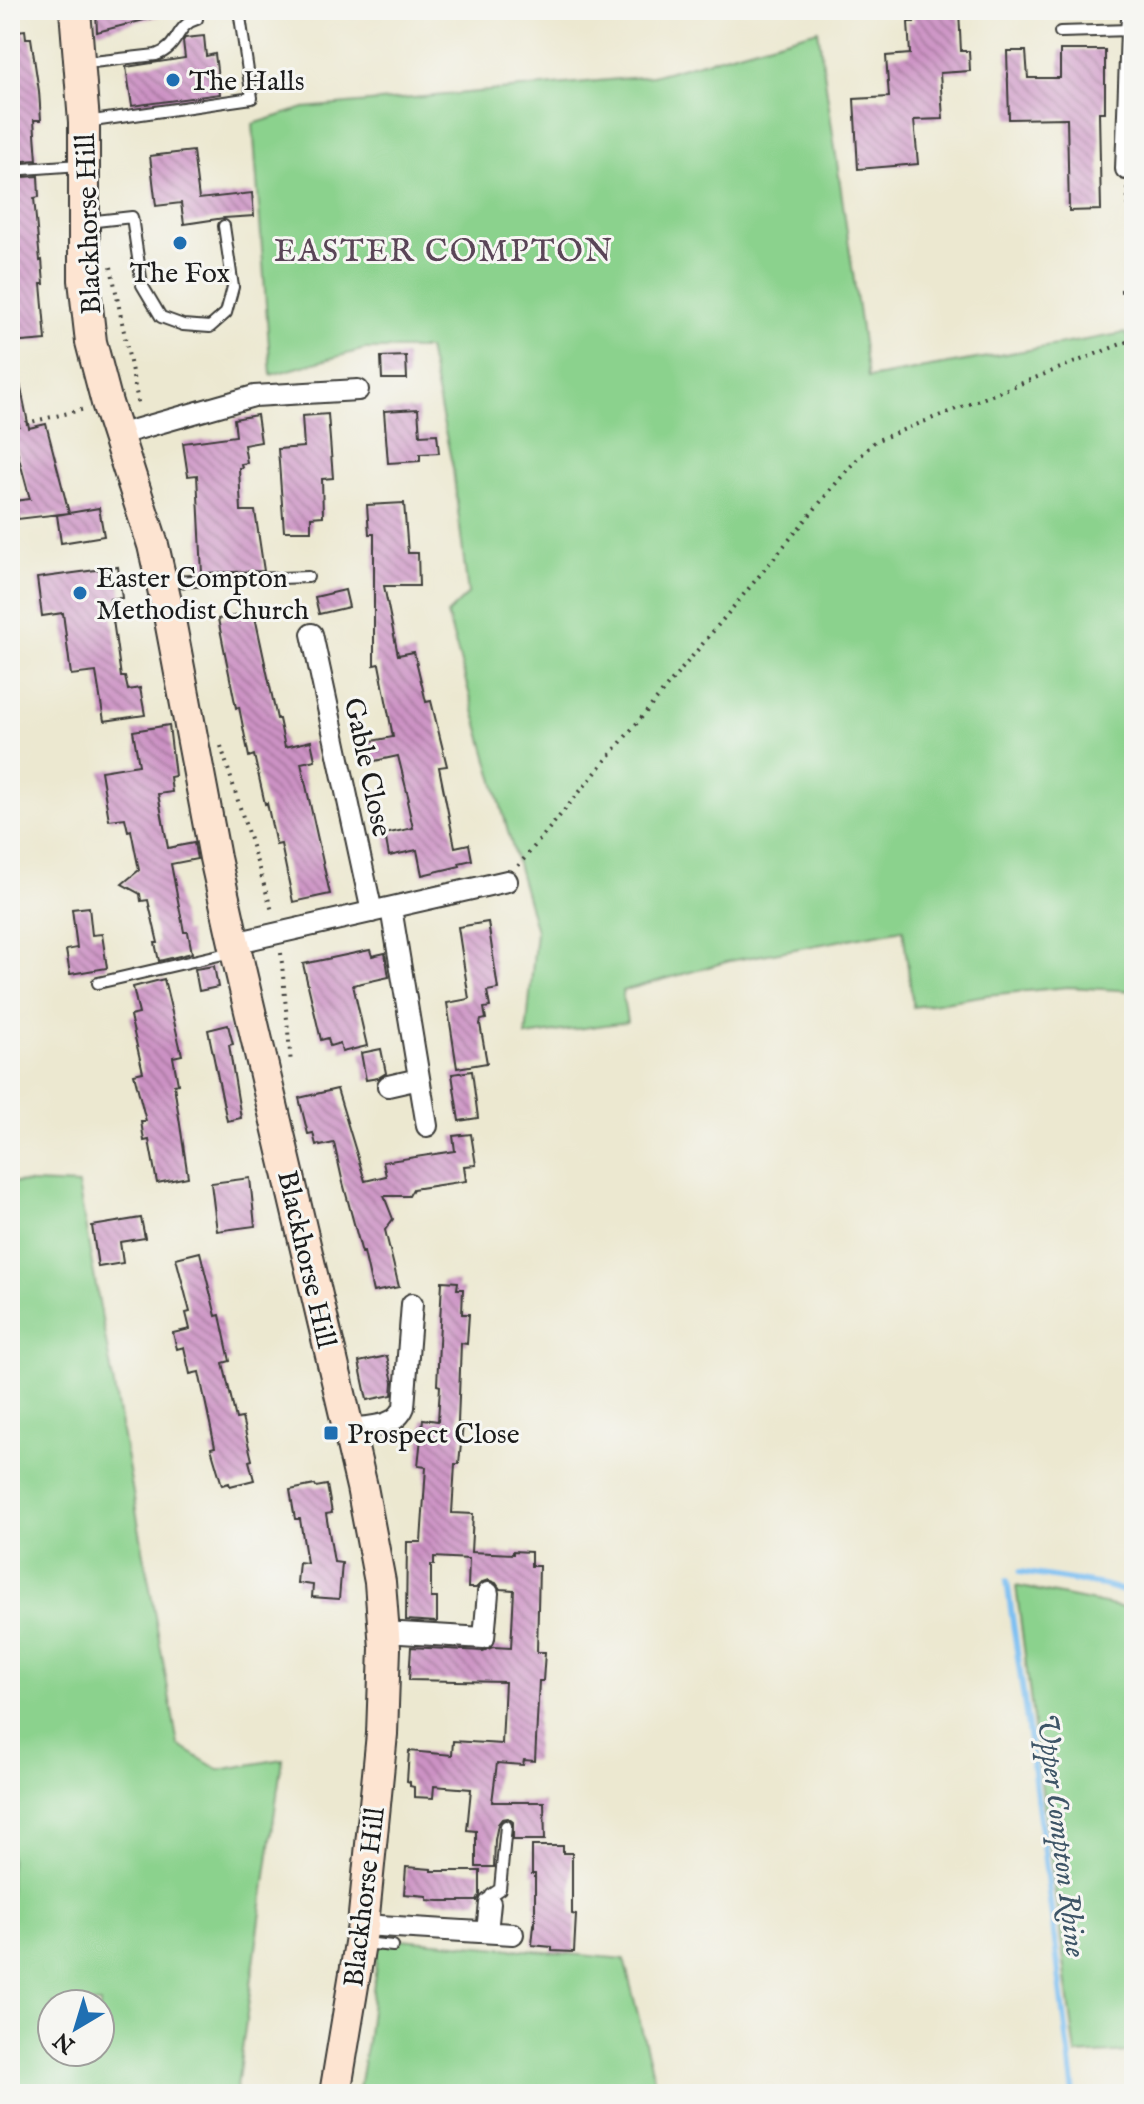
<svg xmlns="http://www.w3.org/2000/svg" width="1144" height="2104" font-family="'IM FELL English',serif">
	<defs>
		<pattern id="building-back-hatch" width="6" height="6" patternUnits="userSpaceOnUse" patternTransform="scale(2)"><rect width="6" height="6" fill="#cc92c4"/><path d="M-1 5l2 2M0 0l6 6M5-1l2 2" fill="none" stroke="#a5769e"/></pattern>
	</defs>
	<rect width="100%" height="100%" fill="#f6f6f2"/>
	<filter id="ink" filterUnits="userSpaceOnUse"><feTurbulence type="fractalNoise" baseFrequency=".0125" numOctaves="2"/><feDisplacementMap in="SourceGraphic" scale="16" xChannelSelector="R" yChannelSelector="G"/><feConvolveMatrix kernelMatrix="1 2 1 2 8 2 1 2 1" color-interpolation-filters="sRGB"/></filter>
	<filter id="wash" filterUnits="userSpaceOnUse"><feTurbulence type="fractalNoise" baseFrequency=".006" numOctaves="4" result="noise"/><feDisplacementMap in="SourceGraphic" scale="32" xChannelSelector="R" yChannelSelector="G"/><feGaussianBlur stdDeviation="1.8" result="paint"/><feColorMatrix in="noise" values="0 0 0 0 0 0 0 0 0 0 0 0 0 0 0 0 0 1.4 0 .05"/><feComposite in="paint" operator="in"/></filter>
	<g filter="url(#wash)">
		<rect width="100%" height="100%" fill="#ece8d0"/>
		<path fill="#8bd28d" stroke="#547754" stroke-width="2" fill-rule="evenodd" d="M 818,30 L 868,378 L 1125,333 L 1134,346 L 1134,991 L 1068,987 L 987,995 L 913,1007 L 903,929 L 730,961 L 622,991 L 627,1022 L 526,1036 L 536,931 L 447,614 L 468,594 L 453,469 L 428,349 L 365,349 L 271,375 L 253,124 L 304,108 L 652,76 Z
			M 10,1182 L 78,1185 L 178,1745 L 219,1770 L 282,1759 L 236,2094 L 10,2094 ZM 100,2004 L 100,2052 L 52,2052 L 52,2004 Z
			M 1016,1586 L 1134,1610 L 1134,2052 L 1076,2055 Z
			M 379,1937 L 624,1959 L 658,2094 L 358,2094 L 368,2035 Z"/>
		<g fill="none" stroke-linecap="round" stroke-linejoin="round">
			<path stroke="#7cbff2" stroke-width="6" d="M 1020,1572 L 1103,1585 L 1134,1594
				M 1007,1581 L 1032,1756 L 1074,2094"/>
		</g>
		<g id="blocks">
			<path fill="url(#building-back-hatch)" d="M 96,10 L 159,10 L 160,16 L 97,32 Z
				M 959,11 L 961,51 L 969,51 L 970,71 L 940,73 L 943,119 L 914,120 L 918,164 L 858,169 L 854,99 L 889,97 L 886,56 L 910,54 L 908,22 L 914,22 L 913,14 Z
				M 25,30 L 26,38 L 31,38 L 39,91 L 41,120 L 34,120 L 37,160 L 10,162 L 10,137 L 15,137 L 10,77 L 10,32 Z
				M 204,36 L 206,56 L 215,54 L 220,94 L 132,106 L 126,67 L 185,58 L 183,41 L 185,38 Z
				M 1060,50 L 1105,50 L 1105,112 L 1099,112 L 1101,210 L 1069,211 L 1067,118 L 1009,119 L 1007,51 L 1026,51 L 1028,78 L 1060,78 Z
				M 193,151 L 199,199 L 252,193 L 254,216 L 224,218 L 184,224 L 181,203 L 156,206 L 150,156 Z
				M 38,176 L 39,197 L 34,198 L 40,261 L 42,260 L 44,284 L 41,284 L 46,340 L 10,343 L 10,178 Z
				M 406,356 L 407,379 L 382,379 L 381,357 Z
				M 10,374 L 18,374 L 29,428 L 46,424 L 69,513 L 18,519 L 14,501 L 30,499 L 10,425 Z
				M 418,409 L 420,435 L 437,434 L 439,453 L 420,454 L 420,461 L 388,463 L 384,411 Z
				M 328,414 L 333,478 L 322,479 L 323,516 L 311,517 L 311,531 L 284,531 L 278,449 L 304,447 L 302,416 Z
				M 257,415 L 261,442 L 244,445 L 247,463 L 241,464 L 242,468 L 239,468 L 241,511 L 255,511 L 264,571 L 202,573 L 197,475 L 188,476 L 183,443 L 236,436 L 234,419 Z
				M 404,503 L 408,553 L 418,553 L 419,586 L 384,586 L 398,655 L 414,652 L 426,702 L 431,701 L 447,766 L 439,767 L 455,847 L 469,844 L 472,860 L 459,863 L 460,866 L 422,875 L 417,850 L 389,856 L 385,834 L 413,828 L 407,801 L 409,800 L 398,756 L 370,762 L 366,742 L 393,737 L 379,664 L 374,665 L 374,534 L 369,534 L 367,505 Z
				M 99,508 L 104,536 L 61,543 L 57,515 Z
				M 118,567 L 122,598 L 110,599 L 121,677 L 125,677 L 128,690 L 140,688 L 145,715 L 104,721 L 96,672 L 71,675 L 63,613 L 42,616 L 37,578 Z
				M 345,590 L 349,607 L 319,614 L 315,597 Z
				M 254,612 L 277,719 L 279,719 L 285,747 L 311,741 L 315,760 L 301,763 L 330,894 L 293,902 L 281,844 L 276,845 L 267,803 L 265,804 L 254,755 L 249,757 L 239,707 L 236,708 L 218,619 Z
				M 169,725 L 175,776 L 170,777 L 172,792 L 158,794 L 168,848 L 194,843 L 197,859 L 171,864 L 184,932 L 188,932 L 192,953 L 159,961 L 155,943 L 158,943 L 148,900 L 141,901 L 140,894 L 122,884 L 139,870 L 131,830 L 128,831 L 125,818 L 109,820 L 101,771 L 139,765 L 133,731 Z
				M 89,907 L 92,935 L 102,934 L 107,968 L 70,974 L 66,950 L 77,948 L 72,909 Z
				M 488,922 L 498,989 L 487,991 L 490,1007 L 484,1008 L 486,1019 L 481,1020 L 480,1024 L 487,1063 L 457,1068 L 447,1003 L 469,999 L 458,927 Z
				M 370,950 L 372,956 L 385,953 L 389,977 L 353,985 L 367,1046 L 342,1052 L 340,1043 L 330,1046 L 328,1038 L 321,1040 L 303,964 Z
				M 214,966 L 218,987 L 199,991 L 195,969 Z
				M 164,979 L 182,1055 L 173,1057 L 178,1084 L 174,1085 L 188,1177 L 157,1183 L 149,1140 L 144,1141 L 141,1121 L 146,1121 L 134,1074 L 143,1072 L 130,1016 L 139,1014 L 133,987 Z
				M 228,1025 L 233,1044 L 229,1045 L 241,1118 L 227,1121 L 208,1030 Z
				M 381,1049 L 386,1073 L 378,1078 L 366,1080 L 361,1053 Z
				M 472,1071 L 478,1118 L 459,1121 L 452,1074 Z
				M 337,1089 L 365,1181 L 386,1176 L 383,1162 L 455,1151 L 453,1136 L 471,1134 L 476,1165 L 464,1166 L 466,1181 L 413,1189 L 409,1196 L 384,1196 L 393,1219 L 385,1230 L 399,1287 L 373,1292 L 364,1252 L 362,1253 L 342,1179 L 334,1143 L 320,1146 L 319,1144 L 316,1145 L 313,1133 L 308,1134 L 299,1098 Z
				M 250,1178 L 255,1226 L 217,1231 L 211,1183 Z
				M 141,1218 L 145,1238 L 120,1242 L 123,1263 L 98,1267 L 92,1226 Z
				M 200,1252 L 216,1316 L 220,1315 L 230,1361 L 223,1363 L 236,1419 L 242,1418 L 252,1460 L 249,1461 L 254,1480 L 230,1486 L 229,1483 L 222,1485 L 211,1448 L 215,1447 L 199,1372 L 190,1374 L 184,1347 L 177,1349 L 173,1333 L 190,1329 L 186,1313 L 190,1312 L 176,1258 Z
				M 442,1281 L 458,1282 L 457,1289 L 463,1289 L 462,1314 L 469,1314 L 467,1344 L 461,1343 L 458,1423 L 463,1424 L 459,1464 L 455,1464 L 452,1513 L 473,1514 L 471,1552 L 513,1554 L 513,1551 L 531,1552 L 531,1566 L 539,1566 L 537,1652 L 545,1652 L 543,1681 L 539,1681 L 535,1761 L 524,1760 L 523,1765 L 497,1763 L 492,1802 L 544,1802 L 545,1840 L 513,1840 L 513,1822 L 508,1818 L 502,1819 L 498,1824 L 495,1840 L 494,1867 L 476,1867 L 476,1831 L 467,1830 L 471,1789 L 434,1786 L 433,1798 L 414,1797 L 414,1787 L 410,1786 L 410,1782 L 407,1781 L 409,1751 L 452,1755 L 453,1741 L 502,1744 L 505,1682 L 409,1680 L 411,1647 L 483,1651 L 493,1647 L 511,1648 L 514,1590 L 500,1589 L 496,1583 L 488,1580 L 482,1582 L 476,1588 L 468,1588 L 469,1559 L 434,1557 L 434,1565 L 431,1565 L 431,1598 L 437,1598 L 437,1622 L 406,1620 L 407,1542 L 421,1542 L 426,1467 L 418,1466 L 423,1419 L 438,1421 L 440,1386 L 437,1385 Z
				M 387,1356 L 393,1382 L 392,1395 L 367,1400 L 359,1362 Z
				M 315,1485 L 316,1487 L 327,1485 L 332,1513 L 326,1514 L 334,1562 L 342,1563 L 339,1599 L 312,1597 L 313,1585 L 297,1583 L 299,1562 L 307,1563 L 300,1519 L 295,1519 L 290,1490 Z
				M 532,1846 L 563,1846 L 563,1853 L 572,1853 L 572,1914 L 576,1915 L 574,1952 L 552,1951 L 552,1947 L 532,1945 L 534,1925 L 535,1926 L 535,1874 L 532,1874 Z
				M 406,1867 L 431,1869 L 431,1871 L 480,1871 L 480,1895 L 477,1901 L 439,1901 L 427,1900 L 427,1896 L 404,1894 Z"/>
		</g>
	</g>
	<g filter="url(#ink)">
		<use href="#blocks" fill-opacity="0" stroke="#3b3b37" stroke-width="2"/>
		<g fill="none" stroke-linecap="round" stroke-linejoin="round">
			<defs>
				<path id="service" d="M 1060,32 L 1131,30
					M 84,63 L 156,55 C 180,47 175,25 197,19
					M 86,122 L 252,98 L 239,10
					M 10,170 L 80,165
					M 87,222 L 132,217 L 142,285 L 161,317 L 183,325 L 210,327 L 226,313 L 233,287 L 224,226
					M 166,582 L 308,577
					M 98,983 L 232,952
					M 490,1903 L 491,1895 L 500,1889 L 506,1826
					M 364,1943 L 393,1946"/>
				<path id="minor" d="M 1126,169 L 1131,30 L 1133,10
					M 117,435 L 254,396 L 358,390
					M 312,634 L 372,912
					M 391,908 L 427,1126
					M 234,943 L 507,881
					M 388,1086 L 419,1079
					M 347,1429 C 368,1426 395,1429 404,1407 L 412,1304
					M 384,1632 L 484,1638 L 488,1593
					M 363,1925 L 513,1934
					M 487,1932 L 490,1903"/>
				<path id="secondary" d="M 75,10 L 84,122 L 84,280 L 91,342 L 107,403 L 153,545 L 169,615 L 215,858 L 234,943 L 362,1487 L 380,1582 L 385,1648 L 382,1734 L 363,1925 L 335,2094"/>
			</defs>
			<use href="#service" stroke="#3b3b37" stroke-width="14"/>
			<use href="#minor" stroke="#3b3b37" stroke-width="24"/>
			<use href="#secondary" stroke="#3b3b37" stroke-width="34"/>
			<path stroke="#3b3b37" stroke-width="4" stroke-dasharray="2 6" stroke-linecap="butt" d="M 1127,188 L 1134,262
				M 111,267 L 139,407
				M 1120,291 L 1134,290
				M 10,427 L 85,409
				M 221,746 L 273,914
				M 518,866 L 848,469 L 875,441 L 1134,339
				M 281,953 L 291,1064"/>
			<use href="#service" stroke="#fff" stroke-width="10"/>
			<use href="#minor" stroke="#fff" stroke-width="20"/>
			<use href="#secondary" stroke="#fde4d1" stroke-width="30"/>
		</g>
	</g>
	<g fill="#1f6fb2" stroke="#f6f6f2" stroke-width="3">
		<circle cx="173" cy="80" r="8"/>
		<circle cx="180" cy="243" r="8"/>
		<circle cx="80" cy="593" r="8"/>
		<rect x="323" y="1425" width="16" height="16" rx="4"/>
	</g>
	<g text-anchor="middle" stroke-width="6" stroke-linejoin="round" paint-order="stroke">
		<g font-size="28" fill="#1c1c1c" stroke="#f6f6f2" text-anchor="start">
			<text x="189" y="90">The Halls</text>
			<text x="180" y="282" text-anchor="middle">The Fox</text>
			<text x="96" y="587">Easter Compton<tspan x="96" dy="32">Methodist Church</tspan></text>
			<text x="347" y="1443">Prospect Close</text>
		</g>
		<g font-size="28" fill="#1c1c1c" stroke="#f6f6f2">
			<text transform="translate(87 224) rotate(-92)" y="10">Blackhorse Hill</text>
			<text transform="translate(369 767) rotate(78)" y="10">Gable Close</text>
			<text transform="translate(308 1259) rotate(77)" y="10">Blackhorse Hill</text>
			<text transform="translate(363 1897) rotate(-83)" y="10">Blackhorse Hill</text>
		</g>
		<g font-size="30" font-style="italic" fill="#3e5567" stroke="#f6f6f2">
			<text transform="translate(1062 1835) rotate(83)" y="10">Upper Compton Rhine</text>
		</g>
		<g font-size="32" letter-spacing="2" fill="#5a4557" stroke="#f6f6f2">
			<text x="444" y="261">EASTER COMPTON</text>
		</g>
	</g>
	<rect width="1144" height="2104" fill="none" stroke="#f6f6f2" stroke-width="40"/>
	<g transform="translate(76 2028) rotate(218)"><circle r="38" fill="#f6f6f2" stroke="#9f9f9c" stroke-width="2"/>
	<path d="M0-6L14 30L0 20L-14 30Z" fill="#1f6fb2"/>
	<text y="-12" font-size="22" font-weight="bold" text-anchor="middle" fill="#1c1c1c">N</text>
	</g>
</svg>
